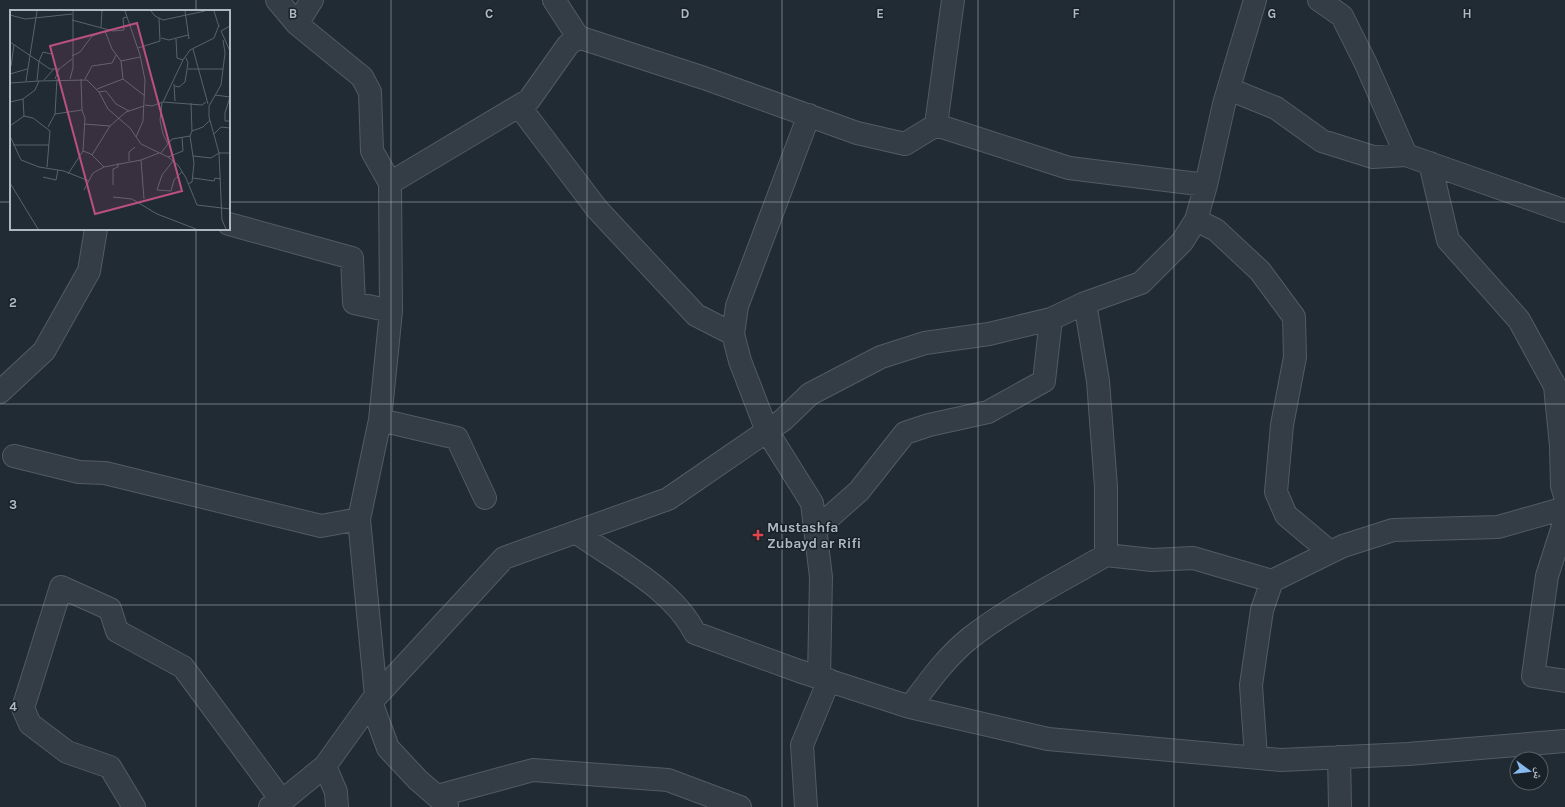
<svg xmlns="http://www.w3.org/2000/svg" width="1565" height="807" font-family="Karla,'Noto Naskh Arabic',sans-serif">
	<rect width="100%" height="100%" fill="#212b34"/>
	<g fill="none" stroke-linecap="round" stroke-linejoin="round">
		<defs>
			<path id="street" d="M 277,0 L 297,24 L 362,77 L 370,92 L 372,151 L 390,183 L 391,311 L 380,420 L 359,519 L 376,696
				M 554,0 L 578,37 L 704,78 L 857,133 L 905,144 L 936,125
				M 953,0 L 936,125 L 1069,168 L 1206,185
				M 1319,0 L 1342,16 L 1366,64 L 1406,155
				M 297,24 L 312,0
				M 1229,89 L 1276,108 L 1322,141 L 1373,157 L 1406,155 L 1565,211
				M 519,106 L 597,209 L 696,315 L 733,334
				M 809,115 L 737,306 L 733,334 L 740,361 L 767,431 L 812,503 L 821,577 L 819,677
				M 1430,163 L 1448,240 L 1519,320 L 1555,386 L 1561,446 L 1562,486 L 1565,496
				M 390,183 L 529,100 L 568,45 L 578,37
				M 1196,220 L 1216,230 L 1260,271 L 1294,317 L 1295,357 L 1282,425 L 1276,492 L 1286,515 L 1330,552
				M 229,224 L 352,258 L 354,303 L 391,311
				M 0,392 L 44,351 L 89,271 L 96,229
				M 380,420 L 457,438 L 485,498
				M 14,456 L 79,472 L 105,473 L 321,526 L 359,519
				M 1565,520 L 1547,576 L 1533,676 L 1565,681
				M 815,530 L 859,491 L 905,433 L 929,425 L 988,412 L 1044,381 L 1051,319
				M 577,533 C 617,561 673,589 695,633 L 799,671 L 910,707 L 1048,739 L 1281,760 L 1408,754 L 1565,741
				M 1106,555 L 1152,560 L 1193,558 L 1272,581
				M 371,702 L 388,748 L 418,780 L 447,805
				M 910,707 C 928,683 946,657 970,638 C 1011,606 1060,582 1106,555 L 1106,487 L 1098,381 L 1085,303
				M 1256,757 L 1251,685 L 1262,610 L 1272,581 L 1343,546 L 1393,530 L 1498,527 L 1565,508
				M 1339,757 L 1340,807
				M 325,766 L 336,792 L 337,807
				M 437,796 L 533,770 L 668,780 L 740,807
				M 134,807 L 110,767 L 67,752 L 30,724 L 23,708 L 61,587 L 110,609 L 117,631 L 183,667 L 282,801
				M 270,807 L 282,801 L 325,766 L 371,702 L 504,558 L 668,499 L 783,420 L 810,394 L 881,357 L 925,343 L 989,334 L 1051,319 L 1085,303 L 1141,283 L 1182,242 L 1196,220 L 1206,185 L 1224,104 L 1255,0
				M 806,807 L 802,745 L 829,680"/>
		</defs>
		<use href="#street" stroke="#525b63" stroke-width="24"/>
		<use href="#street" stroke="#343d45" stroke-width="22"/>
	</g>
	<path fill="none" stroke="#aeb8c2" stroke-width="1" stroke-opacity="0.55" d="M 196,0 L 196,11M 391,0 L 391,807M 587,0 L 587,807M 782,0 L 782,807M 978,0 L 978,807M 1174,0 L 1174,807M 1369,0 L 1369,807M 0,202 L 11,202M 229,202 L 1565,202M 196,229 L 196,807M 0,404 L 1565,404M 0,605 L 1565,605"/>
	<path fill="#e0444e" stroke="#1a2229" stroke-width="1.5" d="M756 529h4v4h4v4h-4v4h-4v-4h-4v-4h4z"/>
	<g text-anchor="middle" stroke-width="3" stroke-linejoin="round" paint-order="stroke">
		<g font-size="14" font-weight="bold" fill="#aeb8c2" stroke="#1a2229" text-anchor="start">
			<text x="767" y="532">Mustashfa<tspan x="767" dy="16">Zubayd ar Rifi</tspan></text>
		</g>
	</g>
	<g transform="translate(10 10)">
		<rect width="220" height="220" fill="#212b34"/>
		<path fill="none" stroke="#59636d" stroke-width="1" d="M 115,1 L 130,45 L 135,70 L 133,111 L 126,127M 141,1 L 145,6 L 153,10 L 195,1M 175,1 L 179,29M 204,1 L 209,17M 0,5 L 15,9 L 62,4M 62,10 L 103,21 L 114,20 L 113,8 L 117,7M 220,16 L 211,21 L 220,41M 91,17 L 92,1M 151,28 L 159,30 L 178,25M 166,29 L 167,48 L 173,50M 213,30 L 215,43 L 211,75 L 199,96 L 199,107 L 209,143 L 212,210 L 216,219M 0,32 L 40,59 L 49,59M 128,38 L 150,31 L 149,8M 183,39 L 198,94M 62,46 L 70,42 L 82,26 L 95,21 L 102,39 L 111,51 L 130,47M 111,51 L 113,69M 1,56 L 4,35M 178,59 L 213,59M 0,64 L 17,59M 45,69 L 49,59 L 62,49M 60,69 L 63,58 L 63,1M 75,69 L 82,56 L 102,53 L 106,45M 34,70 L 44,59M 16,71 L 27,1M 27,71 L 29,51 L 33,42 L 41,44M 0,73 L 29,71M 164,74 L 165,91M 165,76 L 169,77 L 175,72 L 178,53 L 176,48M 87,79 L 113,69 L 135,86M 89,82 L 96,81 L 106,94 L 119,101M 205,85 L 220,87 L 215,103 L 215,111 L 220,111M 0,92 L 13,89M 153,92 L 173,50 L 180,40 L 204,28 L 209,15M 152,93 L 150,110 L 153,124 L 158,134M 181,93 L 182,121M 135,95 L 142,96 L 153,92 L 192,95 L 196,92M 45,104 L 72,100 L 71,69M 14,106 L 23,108 L 40,121 L 37,157M 74,114 L 100,116 L 116,102 L 134,96M 0,116 L 14,106 L 13,89 L 25,80 L 29,71 L 77,70 L 89,82 L 98,99 L 120,118 L 131,134 L 158,147 L 168,155 L 176,168 L 187,195 L 220,199M 38,117 L 45,104 L 47,69M 204,124 L 211,117 L 220,118M 0,126 L 11,150 L 29,157 L 54,161 L 79,171M 3,135 L 39,135M 73,141 L 81,144 L 94,157M 150,144 L 162,129 L 180,126M 82,145 L 100,116M 183,146 L 201,148 L 209,143 L 220,143M 158,147 L 173,141 L 172,127M 131,150 L 134,189M 119,151 L 119,142 L 125,137M 163,151 L 152,165 L 147,180 L 161,181 L 164,170 L 172,162M 58,164 L 73,141 L 75,108 L 72,100M 33,167 L 46,170 L 48,160M 183,168 L 204,171 L 205,168 L 211,169M 0,173 L 28,219M 178,174 L 182,172 L 184,153 L 180,126 L 182,121 L 193,117 L 200,110M 103,175 L 103,159 L 108,157 L 108,153M 74,180 L 83,163 L 94,157 L 131,150 L 149,143M 103,187 L 122,189 L 147,204 L 186,219"/>
		<path fill="#bb507f" fill-opacity="0.15" stroke="#bb507f" stroke-width="2" d="M 127,13 L 172,181 L 85,204 L 40,36 Z"/>
		<rect width="220" height="220" fill="none" stroke="#aeb8c2" stroke-width="2"/>
	</g>
	<g font-size="13" text-anchor="middle" font-weight="bold" fill="#aeb8c2" stroke="#1a2229" stroke-width="3" stroke-linejoin="round" paint-order="stroke">
		<text x="293" y="18">B</text>
		<text x="489" y="18">C</text>
		<text x="685" y="18">D</text>
		<text x="880" y="18">E</text>
		<text x="1076" y="18">F</text>
		<text x="1272" y="18">G</text>
		<text x="1467" y="18">H</text>
		<text x="13" y="307">2</text>
		<text x="13" y="509">3</text>
		<text x="13" y="711">4</text>
	</g>
	<g transform="translate(1529 771) rotate(105)"><circle r="19" fill="#1a2229" stroke="#555e66"/>
	<path d="M0-3L7 15L0 10L-7 15Z" fill="#87baee"/>
	<text y="-6" font-size="11" font-weight="bold" text-anchor="middle" fill="#aeb8c2">ش</text>
	</g>
</svg>
